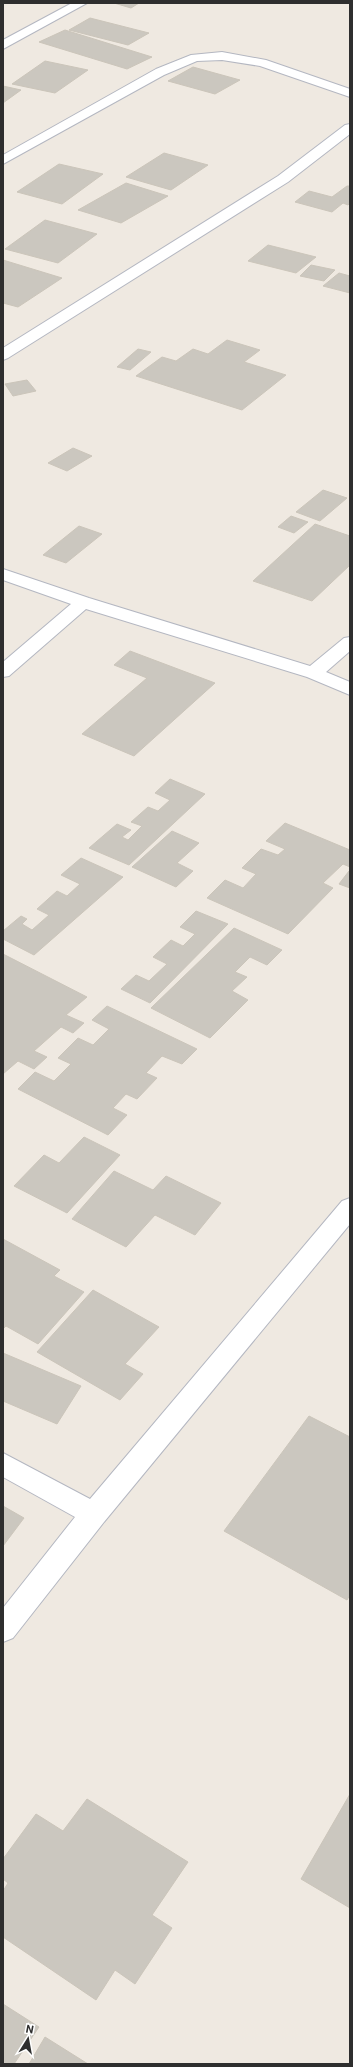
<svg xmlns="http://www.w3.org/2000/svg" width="353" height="2067" font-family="Roboto,sans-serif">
	<rect width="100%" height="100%" fill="#efe9e1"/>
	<path fill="#cbc7bf" stroke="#cbc5ba" d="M 114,3 L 139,3 L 131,8 Z
		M 90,18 L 149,33 L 128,45 L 69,30 Z
		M 65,30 L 152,57 L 127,69 L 39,42 Z
		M 45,61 L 88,70 L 55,93 L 12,84 Z
		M 193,67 L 240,80 L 215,94 L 168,81 Z
		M 3,86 L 21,90 L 3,103 Z
		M 164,153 L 208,165 L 171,190 L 126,177 Z
		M 59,164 L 103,174 L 62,204 L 17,192 Z
		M 126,183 L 168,196 L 121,223 L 78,210 Z
		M 347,186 L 350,186 L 350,203 L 348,205 L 343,203 L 332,212 L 295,202 L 309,191 L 332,197 Z
		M 45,220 L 97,234 L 58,263 L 5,249 Z
		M 268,245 L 316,257 L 296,273 L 248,261 Z
		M 3,260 L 62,278 L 18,307 L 3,303 Z
		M 311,265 L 335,270 L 324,281 L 300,276 Z
		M 339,273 L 350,276 L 350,293 L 323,286 Z
		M 227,340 L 260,350 L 244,362 L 286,375 L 242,410 L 136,376 L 162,357 L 176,361 L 193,349 L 208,354 Z
		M 138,349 L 151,352 L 130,370 L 117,367 Z
		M 27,380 L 36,391 L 13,396 L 5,384 Z
		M 73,448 L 92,456 L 67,471 L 48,463 Z
		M 323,490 L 347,498 L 320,521 L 296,512 Z
		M 291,516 L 308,522 L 294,533 L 278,527 Z
		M 315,524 L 350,536 L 350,565 L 312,601 L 253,581 Z
		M 79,526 L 102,534 L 66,563 L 43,555 Z
		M 130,651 L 215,683 L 134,756 L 82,734 L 147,678 L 114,665 Z
		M 170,779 L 205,794 L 129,865 L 89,848 L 117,824 L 131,830 L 122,837 L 128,840 L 142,826 L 131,822 L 148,807 L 158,811 L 170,800 L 155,793 Z
		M 285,823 L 350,850 L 350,867 L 343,864 L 323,883 L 333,888 L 288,934 L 207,898 L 225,880 L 243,888 L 256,874 L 242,868 L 261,849 L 278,855 L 285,849 L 266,841 Z
		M 172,831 L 199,843 L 177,863 L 193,871 L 176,887 L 132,867 Z
		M 81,858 L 123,877 L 34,955 L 3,939 L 3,931 L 21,916 L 27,919 L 22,924 L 32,930 L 49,915 L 37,909 L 57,891 L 67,896 L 80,884 L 61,875 Z
		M 349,871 L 350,871 L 350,888 L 339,884 Z
		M 196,911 L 228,924 L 150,1003 L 121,989 L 136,975 L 149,981 L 167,964 L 153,957 L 171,940 L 183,946 L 195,934 L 180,927 Z
		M 234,928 L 282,950 L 267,965 L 250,957 L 235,972 L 247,977 L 232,991 L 248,1000 L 210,1038 L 151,1008 Z
		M 3,954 L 87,997 L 66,1015 L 84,1023 L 73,1033 L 61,1027 L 34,1051 L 47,1057 L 34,1069 L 18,1061 L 3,1074 Z
		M 107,1006 L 197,1049 L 182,1064 L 162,1056 L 146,1073 L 157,1078 L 137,1099 L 126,1094 L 113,1108 L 127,1115 L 108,1135 L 18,1089 L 35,1072 L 54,1081 L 71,1064 L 58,1058 L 78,1038 L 93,1045 L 109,1029 L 92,1020 Z
		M 84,1137 L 120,1155 L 67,1213 L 14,1186 L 44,1155 L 59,1163 Z
		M 114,1171 L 153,1190 L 166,1176 L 221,1203 L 195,1235 L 155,1215 L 126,1247 L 72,1219 Z
		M 3,1239 L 60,1270 L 54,1276 L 84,1292 L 38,1344 L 6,1326 L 3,1329 Z
		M 93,1290 L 159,1327 L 125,1364 L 143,1374 L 120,1400 L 37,1352 Z
		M 3,1353 L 81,1386 L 57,1424 L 3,1401 Z
		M 309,1416 L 350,1437 L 350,1595 L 347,1600 L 224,1531 Z
		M 3,1506 L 24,1518 L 3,1546 Z
		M 350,1794 L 350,1908 L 301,1879 Z
		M 87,1799 L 188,1862 L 152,1915 L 172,1928 L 135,1984 L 115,1970 L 96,2000 L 3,1937 L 3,1891 L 8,1883 L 3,1879 L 3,1859 L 36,1814 L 63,1831 Z
		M 3,2004 L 39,2027 L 14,2064 L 3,2064 Z
		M 45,2037 L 88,2064 L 29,2064 Z"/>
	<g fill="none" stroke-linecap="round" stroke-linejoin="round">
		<defs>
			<path id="minor" d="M 72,3 L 87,3 L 3,49 L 3,40 Z
				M 222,52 L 266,60 L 350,89 L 350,97 L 260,66 L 222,60 L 197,61 L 164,75 L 3,164 L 3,155 L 156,69 L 191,55 Z
				M 350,124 L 350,134 L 288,182 L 8,358 L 3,360 L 3,348 L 278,176 L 345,125 Z
				M 3,569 L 89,598 L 310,666 L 344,638 L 350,637 L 350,651 L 326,672 L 350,682 L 350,695 L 307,677 L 86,609 L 9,676 L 3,677 L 3,662 L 71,604 L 3,580 Z
				M 350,1198 L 350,1224 L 104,1522 L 13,1638 L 3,1642 L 3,1608 L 75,1517 L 3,1477 L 3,1453 L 90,1499 L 342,1201 Z"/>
		</defs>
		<use href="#minor" stroke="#b4b7c1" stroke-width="2"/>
		<use href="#minor" fill="#fff" fill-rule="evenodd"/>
	</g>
	<rect width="353" height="2067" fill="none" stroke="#2e2e2e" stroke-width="8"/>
	<g transform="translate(28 2039) rotate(11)" stroke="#ffffff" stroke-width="3" paint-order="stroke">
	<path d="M0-3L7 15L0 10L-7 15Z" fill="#2e2e2e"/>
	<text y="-6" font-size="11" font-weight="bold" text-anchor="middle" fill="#2e2e2e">N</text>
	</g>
</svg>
